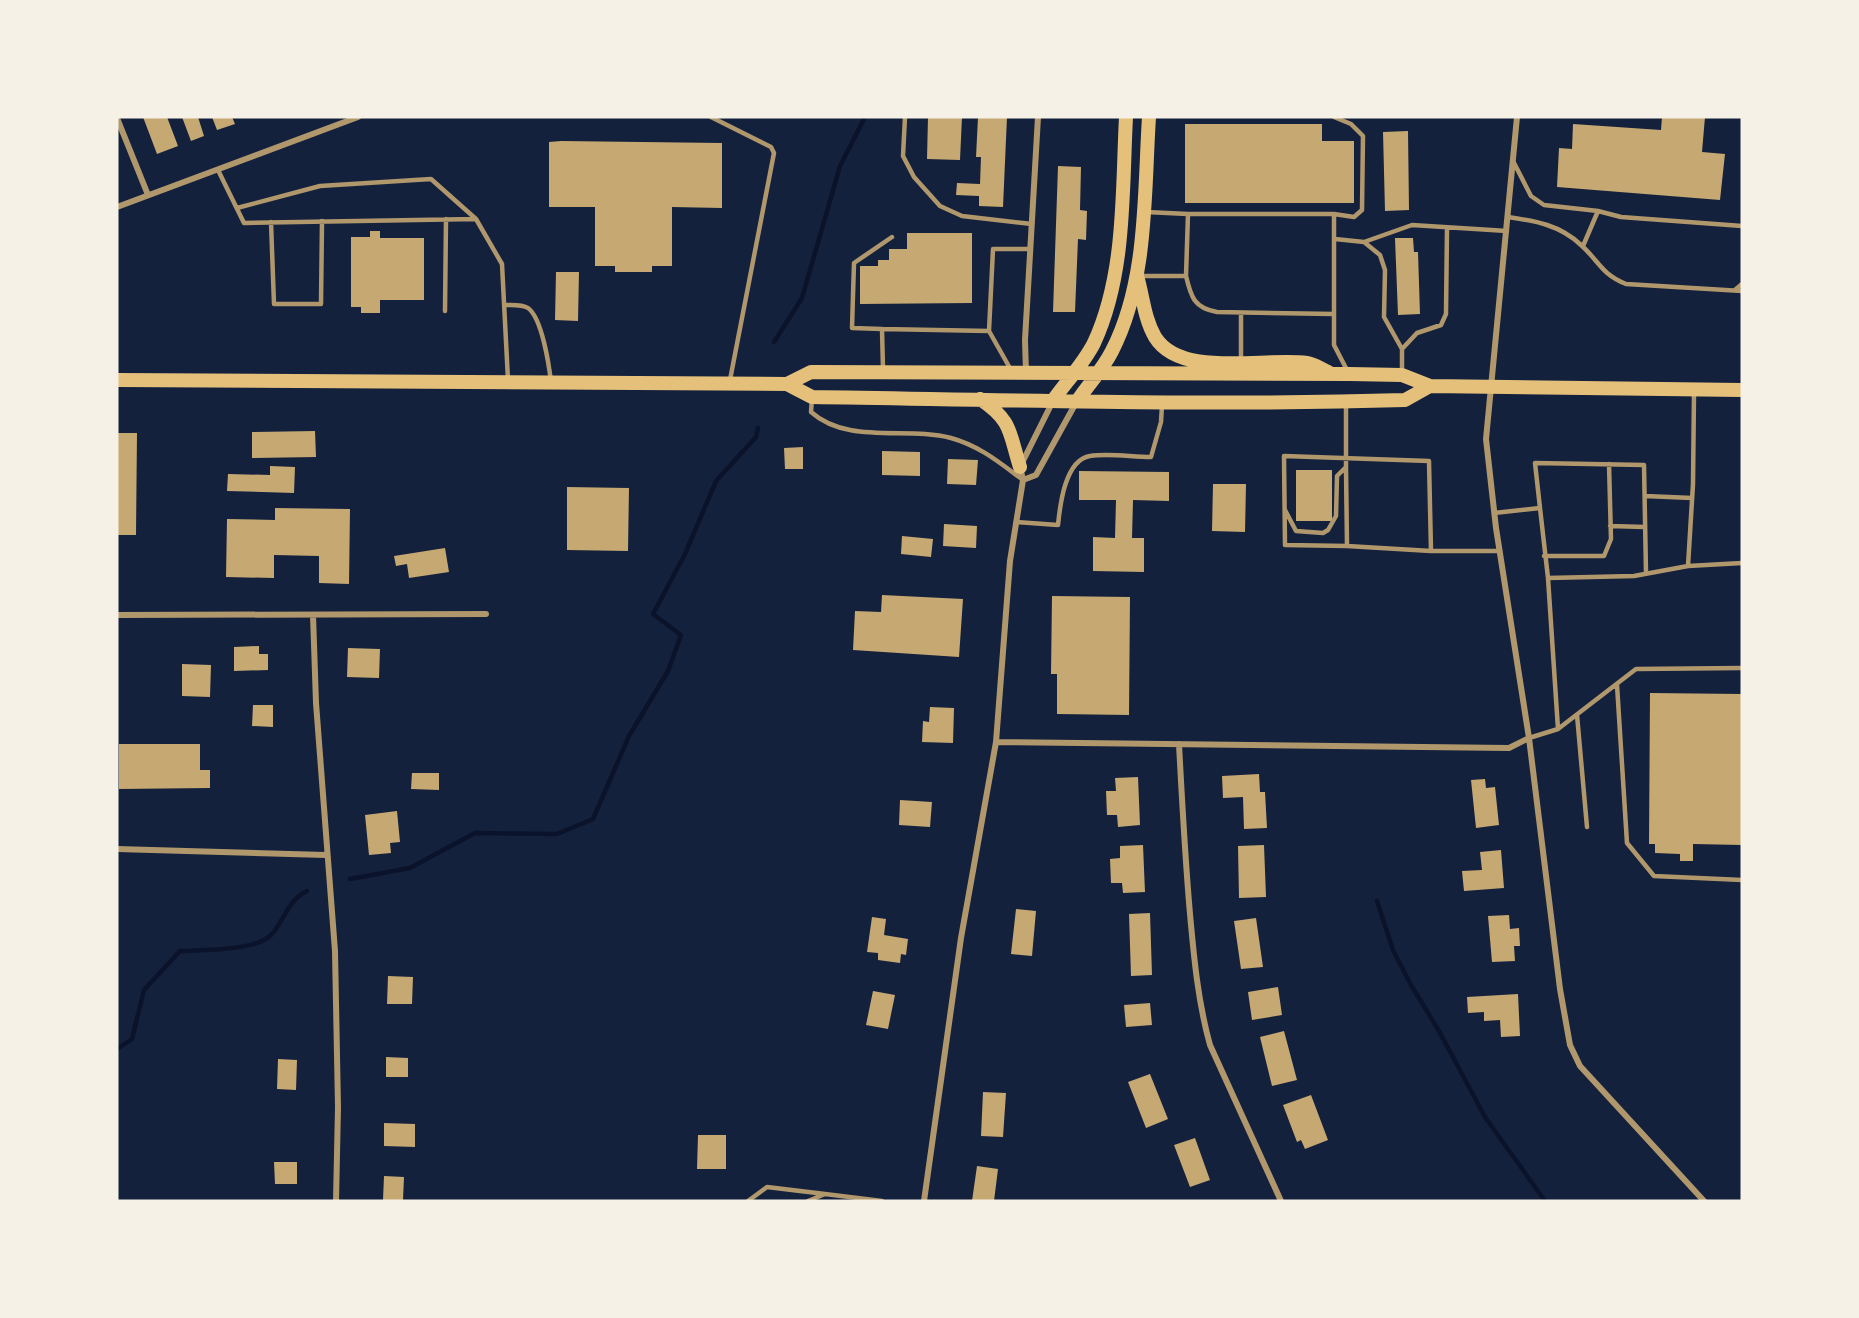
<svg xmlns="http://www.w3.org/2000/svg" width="1859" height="1318" font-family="Poppins,sans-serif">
	<rect width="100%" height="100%" fill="#14213d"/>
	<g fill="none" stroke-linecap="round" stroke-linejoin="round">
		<path stroke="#0b132b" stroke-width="4.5" d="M 774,342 L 802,298 L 840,166 L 865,117
			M 350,879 L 410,868 L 475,833 L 557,834 L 593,819 L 629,736 L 668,671 L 681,635 L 653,614 L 685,554 L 716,481 L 756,437 L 758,428
			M 1377,901 L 1393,950 L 1411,985 L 1439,1031 L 1485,1117 L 1545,1201
			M 117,1049 L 132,1039 L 144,990 L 180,951 C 201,950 258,951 272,934 C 284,920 289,899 307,891"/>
	</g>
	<path fill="#c6a872" d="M 143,117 L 167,117 L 178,146 L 157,154 Z
		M 182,117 L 198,117 L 204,136 L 191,141 Z
		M 212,117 L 232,117 L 235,124 L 217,130 Z
		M 928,117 L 962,117 L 960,160 L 927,159 Z
		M 978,117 L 1007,117 L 1003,207 L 979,206 L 979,196 L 956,195 L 957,183 L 980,184 L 981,157 L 976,157 Z
		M 1662,117 L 1705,117 L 1702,152 L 1725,154 L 1720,200 L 1557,187 L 1559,148 L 1572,149 L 1573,124 L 1661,130 Z
		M 1185,124 L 1322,124 L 1322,141 L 1354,141 L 1354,203 L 1185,203 Z
		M 1408,131 L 1409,210 L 1385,211 L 1383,132 Z
		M 561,141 L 722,143 L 722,208 L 672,207 L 672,266 L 652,266 L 652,272 L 615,272 L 615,266 L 595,266 L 595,207 L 549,207 L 549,142 Z
		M 1058,166 L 1081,167 L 1080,210 L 1087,211 L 1086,240 L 1078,239 L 1075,312 L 1053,312 Z
		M 370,231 L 380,231 L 380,238 L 424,238 L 424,300 L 380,300 L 380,313 L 361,313 L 361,307 L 351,307 L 351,237 L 370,237 Z
		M 907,233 L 972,233 L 972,303 L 860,304 L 860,266 L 878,266 L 878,260 L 889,260 L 889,249 L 907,249 Z
		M 1395,238 L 1413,238 L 1414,252 L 1418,252 L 1420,314 L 1398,315 Z
		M 556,272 L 579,272 L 578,321 L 555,320 Z
		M 315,431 L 316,457 L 252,458 L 252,432 Z
		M 117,433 L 137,433 L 136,535 L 117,535 Z
		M 803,447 L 803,469 L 785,469 L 784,448 Z
		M 882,451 L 920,452 L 920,476 L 882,475 Z
		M 948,459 L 978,460 L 976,485 L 947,484 Z
		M 270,466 L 295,467 L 294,493 L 227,491 L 228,474 L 270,475 Z
		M 1296,470 L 1332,470 L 1332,521 L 1296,521 Z
		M 1079,471 L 1169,472 L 1169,501 L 1133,500 L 1132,538 L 1144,538 L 1144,572 L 1093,571 L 1093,537 L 1115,538 L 1116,500 L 1079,500 Z
		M 1213,484 L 1246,484 L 1245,532 L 1212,531 Z
		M 567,487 L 629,488 L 628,551 L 567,550 Z
		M 275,508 L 350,509 L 349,584 L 319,583 L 319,556 L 274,555 L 274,578 L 226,577 L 227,519 L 275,520 Z
		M 944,524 L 977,526 L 976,548 L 943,546 Z
		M 902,536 L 933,539 L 931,557 L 901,554 Z
		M 445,548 L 449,572 L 409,578 L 407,564 L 396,566 L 394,556 Z
		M 882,595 L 963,599 L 959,657 L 853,650 L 855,611 L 881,612 Z
		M 1052,596 L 1130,597 L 1129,715 L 1057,714 L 1057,674 L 1051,674 Z
		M 259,646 L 259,654 L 268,654 L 268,670 L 234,671 L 234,647 Z
		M 348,648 L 380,649 L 379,678 L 347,677 Z
		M 182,664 L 211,665 L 210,697 L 182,696 Z
		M 1650,693 L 1742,694 L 1742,845 L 1693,844 L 1693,861 L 1680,861 L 1680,854 L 1655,853 L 1655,844 L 1649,844 Z
		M 253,705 L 273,705 L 273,727 L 252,726 Z
		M 930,707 L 954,708 L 953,743 L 922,742 L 923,721 L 929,722 Z
		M 119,744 L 200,744 L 200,770 L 210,770 L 210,788 L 119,789 Z
		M 412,773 L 439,773 L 439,790 L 411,789 Z
		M 1259,774 L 1260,792 L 1265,792 L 1267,828 L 1244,829 L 1243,797 L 1223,798 L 1222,776 Z
		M 1138,777 L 1140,825 L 1118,827 L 1117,815 L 1107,815 L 1106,791 L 1116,791 L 1115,778 Z
		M 1485,779 L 1486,788 L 1495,787 L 1499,825 L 1476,828 L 1471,780 Z
		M 900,800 L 932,802 L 930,827 L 899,825 Z
		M 397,811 L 400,842 L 390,843 L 391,853 L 369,855 L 365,815 Z
		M 1143,845 L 1145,892 L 1123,893 L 1122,883 L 1111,883 L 1110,859 L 1120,858 L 1120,846 Z
		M 1264,845 L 1266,897 L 1239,898 L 1238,846 Z
		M 1501,850 L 1504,888 L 1464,891 L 1462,871 L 1482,870 L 1480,852 Z
		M 1016,909 L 1036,911 L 1032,956 L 1011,954 Z
		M 1150,913 L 1152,975 L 1131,976 L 1129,914 Z
		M 1509,915 L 1510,929 L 1519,928 L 1520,946 L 1514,946 L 1515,961 L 1492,962 L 1488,916 Z
		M 872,917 L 886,919 L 884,935 L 908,939 L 906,955 L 901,954 L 900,963 L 878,960 L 878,953 L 867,952 Z
		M 1256,918 L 1263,967 L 1241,969 L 1234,921 Z
		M 388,976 L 413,977 L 412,1004 L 387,1004 Z
		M 1278,987 L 1282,1015 L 1252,1020 L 1248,992 Z
		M 873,991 L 895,995 L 888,1029 L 866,1025 Z
		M 1518,994 L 1520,1036 L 1501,1037 L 1500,1020 L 1484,1021 L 1484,1012 L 1468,1013 L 1467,997 Z
		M 1150,1003 L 1152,1025 L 1126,1027 L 1124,1005 Z
		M 1284,1031 L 1297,1080 L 1272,1086 L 1260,1037 Z
		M 386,1057 L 408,1058 L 408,1077 L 386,1077 Z
		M 278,1059 L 297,1060 L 296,1090 L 277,1089 Z
		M 1150,1074 L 1168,1119 L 1146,1128 L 1128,1082 Z
		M 983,1092 L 1006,1093 L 1003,1137 L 981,1136 Z
		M 1311,1095 L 1328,1140 L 1305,1149 L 1301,1140 L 1297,1142 L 1283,1105 Z
		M 384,1123 L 415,1124 L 415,1147 L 384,1146 Z
		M 698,1135 L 726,1135 L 726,1169 L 697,1169 Z
		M 1195,1138 L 1210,1180 L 1190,1187 L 1174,1145 Z
		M 274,1162 L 297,1162 L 297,1184 L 275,1184 Z
		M 977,1166 L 998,1169 L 994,1201 L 972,1201 Z
		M 384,1176 L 404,1177 L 403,1200 L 383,1200 Z"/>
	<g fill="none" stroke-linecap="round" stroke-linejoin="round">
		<path stroke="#b1986c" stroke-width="4.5" d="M 711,117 L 771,147 L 774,153 L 730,380
			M 905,117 L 903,156 L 914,177 L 940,206 L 962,216 L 1032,224
			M 1334,117 L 1351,124 L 1363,136 L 1362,210 L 1354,217 L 1334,214
			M 1513,161 L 1531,196 L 1544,205 L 1598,211 L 1621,217 L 1742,226
			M 218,170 L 244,223 L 476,219 L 502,264 L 508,380
			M 237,208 L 320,186 L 431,179 L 476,219
			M 1146,212 L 1188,214
			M 1508,217 C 1536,221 1560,225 1581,245 C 1599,261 1601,274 1626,284 L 1742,291
			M 271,222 L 274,304 L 321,304 L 322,221
			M 1335,239 L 1364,242 L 1380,255 L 1385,270 L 1384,317 L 1402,349 L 1402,374
			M 1364,242 L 1412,225 L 1507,231
			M 1583,246 L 1598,211
			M 1139,276 L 1186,276 C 1191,297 1194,308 1217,312 L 1334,314 L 1334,345 L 1347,370
			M 1186,276 L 1188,214 L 1334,214 L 1334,314
			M 1735,290 L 1742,284
			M 504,305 C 511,305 522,304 528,308 C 542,318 549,365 551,382
			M 445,311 L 446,219
			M 882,329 L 852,328 L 854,263 L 892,237
			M 989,331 L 1011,370
			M 1402,349 L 1417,333 L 1441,325 L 1446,314 L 1447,228
			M 1241,361 L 1241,313
			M 883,370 L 882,329 L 989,331 L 993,249 L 1030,249
			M 1694,393 L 1693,484 L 1688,566 L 1742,563
			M 812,398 L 811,412 C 848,445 907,426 951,438 C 980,446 1000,463 1023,480
			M 1346,405 L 1346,468 L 1347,546 L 1285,545 L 1284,456 L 1429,461 L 1431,551 L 1500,551
			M 1645,496 L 1692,498
			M 1540,508 L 1535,463 L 1644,465 L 1646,573
			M 1285,510 L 1296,531 L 1323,533 L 1328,530 L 1336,516 L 1337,476 L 1345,468
			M 1494,513 L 1540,508 L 1548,578 L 1634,576 L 1688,566
			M 1016,522 L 1058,525 C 1060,505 1065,460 1090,456 C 1109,453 1132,457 1151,457 L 1161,422 L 1162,405
			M 1610,526 L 1645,527
			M 1347,546 L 1431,551
			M 1544,556 L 1604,556 L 1611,539 L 1609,464
			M 1548,578 L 1558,729 L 1636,669 L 1742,668
			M 1617,685 L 1627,843 L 1654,876 L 1742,880
			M 1577,715 L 1587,827
			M 1529,738 L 1558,729
			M 748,1201 L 767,1187 L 825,1194
			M 808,1201 L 825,1194 L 882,1201"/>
		<path stroke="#b1986c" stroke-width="6" d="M 1517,117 L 1486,439 L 1496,528 L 1529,738 L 1560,989 L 1570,1045 L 1580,1066 L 1704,1201
			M 117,118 L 148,195
			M 117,207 L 358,117
			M 1026,373 L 1025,340 L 1038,117
			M 1023,480 L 1036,475 L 1077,401
			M 117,615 L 486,614
			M 313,615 L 316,703 L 335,951 L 338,1107 L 336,1201
			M 996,742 L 1509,748 L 1529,738
			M 1179,744 C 1182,801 1185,857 1190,914 C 1194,958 1198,1002 1210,1045 L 1281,1201
			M 117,849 L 326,855
			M 924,1201 L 961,938 L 996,742 L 1010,561 L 1023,480 L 1020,467 L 1053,401"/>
		<path stroke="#e5c07b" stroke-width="14" d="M 1137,276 C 1143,296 1144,318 1155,337 C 1181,379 1264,357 1307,363 C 1314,364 1321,369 1328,372
			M 117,380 L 787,384 L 812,397 C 1009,400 1207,406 1405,400 L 1430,386
			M 787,384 L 811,372 L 1350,374 L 1402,375 L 1430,386 L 1742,390
			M 980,399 C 1013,421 1009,433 1020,467
			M 1054,399 C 1067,381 1084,363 1094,343 C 1126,274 1122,191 1126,117
			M 1078,400 C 1089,384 1103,369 1112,351 C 1148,281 1144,193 1149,117"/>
	</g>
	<rect width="1859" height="1318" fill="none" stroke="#f6f1e7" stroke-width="237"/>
</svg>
